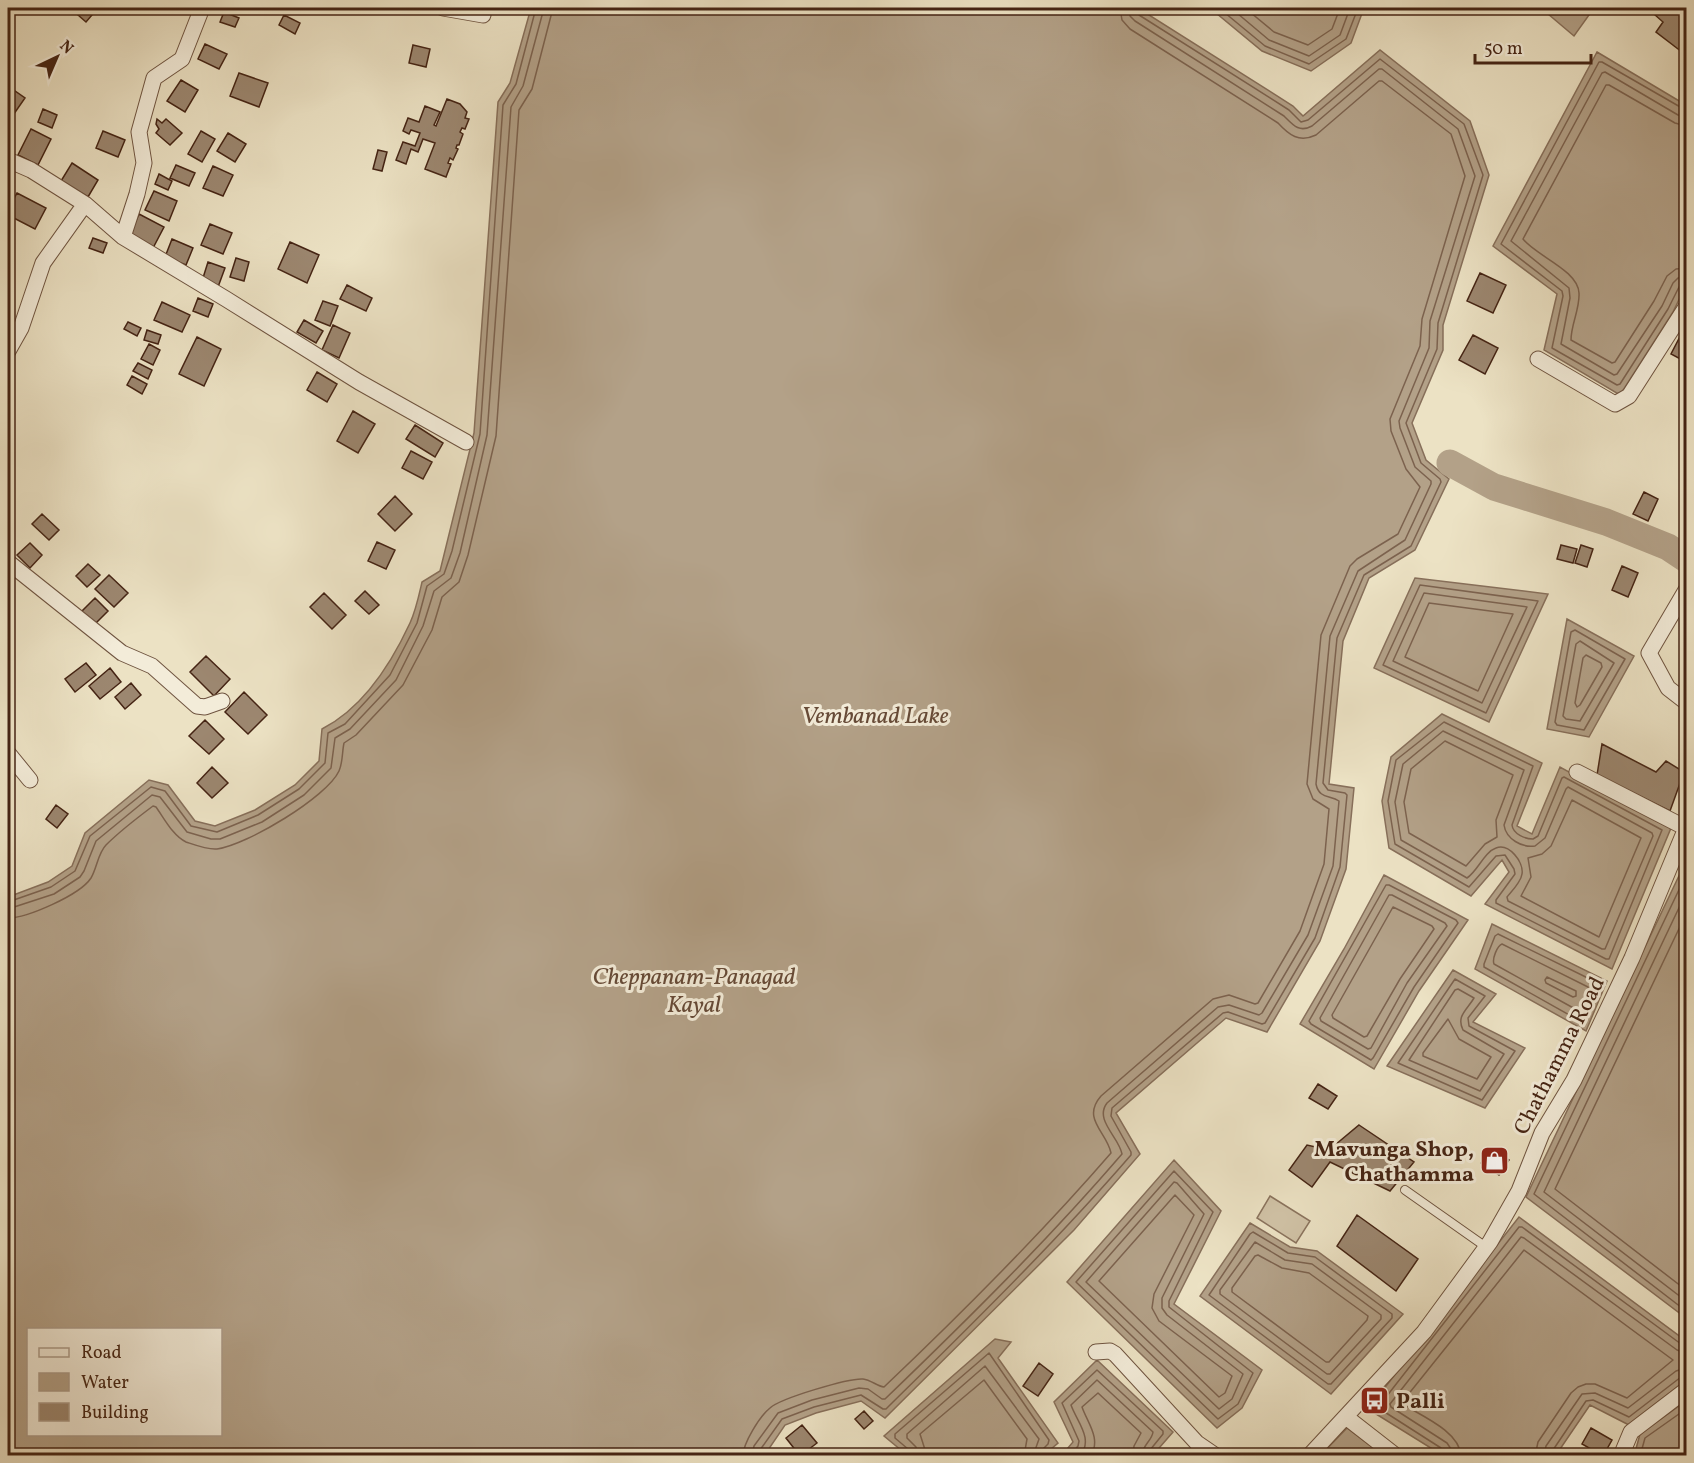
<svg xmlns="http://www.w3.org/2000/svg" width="1694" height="1463" font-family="Vollkorn,serif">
	<rect width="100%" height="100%" fill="#ece2c4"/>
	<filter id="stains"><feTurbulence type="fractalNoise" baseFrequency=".00333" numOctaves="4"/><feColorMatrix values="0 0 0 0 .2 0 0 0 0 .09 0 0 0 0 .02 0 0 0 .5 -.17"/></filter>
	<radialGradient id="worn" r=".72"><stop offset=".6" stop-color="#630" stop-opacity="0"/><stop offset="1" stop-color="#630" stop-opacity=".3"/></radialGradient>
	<path fill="#d0c2a6" stroke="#8a735d" stroke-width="1.5" d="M 1270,1196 L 1310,1221 L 1296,1243 L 1257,1218 Z"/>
	<path fill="#b3a188" stroke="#876f5a" stroke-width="1.5" fill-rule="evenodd" d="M 531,8 L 1138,8 L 1293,106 L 1303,116 L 1380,50 L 1470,121 L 1489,175 L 1443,325 L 1443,350 L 1412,423 L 1426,460 L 1449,479 L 1415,550 L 1369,578 L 1343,641 L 1329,784 L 1354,788 L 1346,869 L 1320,941 L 1267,1032 L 1226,1018 L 1116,1113 L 1140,1154 L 1074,1230 L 885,1418 L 861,1401 L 816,1413 L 785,1425 L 764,1456 L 8,1456 L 8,897 L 48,882 L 72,866 L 85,833 L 149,780 L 168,785 L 195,821 L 215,826 L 255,810 L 295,785 L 319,761 L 322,729 C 363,708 391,664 410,623 C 416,610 419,595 422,582 L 440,571 L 474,433 L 498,102 L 510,83 ZM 28,1330 L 220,1330 L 220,1434 L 28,1434 Z
		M 1210,8 L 1364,8 L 1351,43 L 1311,71 L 1262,51 Z
		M 1541,8 L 1594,8 L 1574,36 Z
		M 1597,52 L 1686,105 L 1686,285 L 1673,312 L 1620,395 L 1544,350 L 1557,294 L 1493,246 Z
		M 1415,578 L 1548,594 L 1489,722 L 1374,668 Z
		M 1567,619 L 1634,656 L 1589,737 L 1547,729 Z
		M 1442,714 L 1542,763 L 1517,826 L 1532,834 L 1560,767 L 1671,828 L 1612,969 L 1485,904 L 1509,872 L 1502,860 L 1471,896 L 1389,848 L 1382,801 L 1391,757 Z
		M 1686,861 L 1686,1318 L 1526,1197 Z
		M 1384,875 L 1468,920 L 1419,991 L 1374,1069 L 1300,1024 L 1344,949 Z
		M 1492,924 L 1607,981 L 1586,1031 L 1475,969 Z
		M 1453,970 L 1496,994 L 1473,1022 L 1525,1048 L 1485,1108 L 1387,1066 Z
		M 1174,1160 L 1221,1211 L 1174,1304 L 1262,1370 L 1242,1408 L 1217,1428 L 1067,1282 Z
		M 1519,1217 L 1686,1341 L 1686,1380 L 1629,1425 L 1590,1405 L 1556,1455 L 1442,1455 L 1368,1409 Z
		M 1250,1223 L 1290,1247 L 1317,1251 L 1403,1314 L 1331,1394 L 1200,1296 Z
		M 995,1339 L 1011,1342 L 998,1358 L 1058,1443 L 1044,1455 L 907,1455 L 884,1436 Z
		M 1097,1360 L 1173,1432 L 1153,1455 L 1062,1455 L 1073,1442 L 1054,1402 Z
		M 1686,1401 L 1686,1455 L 1634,1456 L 1640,1434 Z
		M 1347,1428 L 1383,1455 L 1320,1456 Z"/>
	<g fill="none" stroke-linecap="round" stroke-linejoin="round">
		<path stroke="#7c624e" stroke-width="1.5" d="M 1219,8 L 1265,46 L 1309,64 L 1346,39 L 1358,8
			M 1231,8 L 1269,40 L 1309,56 L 1340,35 L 1350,8
			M 1245,8 L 1274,32 L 1308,45 L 1332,29 L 1340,8
			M 1686,109 L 1682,108 L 1602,62 L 1599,62 L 1501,244 L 1562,291 L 1563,296 L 1552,348 L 1617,385 L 1620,384 L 1668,309 L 1679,287 L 1686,284
			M 1686,117 L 1678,115 L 1605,72 L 1602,73 L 1511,241 L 1569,288 L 1570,298 L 1561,344 L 1614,375 L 1617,374 L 1662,306 L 1673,283 L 1678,278 L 1686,277
			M 1686,126 L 1675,123 L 1609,85 L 1606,85 L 1523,239 C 1536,256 1578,270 1579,293 C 1580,309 1571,324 1571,340 L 1612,363 L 1615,362 L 1654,301 L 1667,276 L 1676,269 L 1686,268
			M 1420,585 L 1538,601 L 1486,713 L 1383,665 Z
			M 1424,593 L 1527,607 L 1482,703 L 1393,661 Z
			M 1429,603 L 1513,614 L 1478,691 L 1405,657 Z
			M 1575,630 L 1625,659 L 1584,730 L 1557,725 L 1555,722 L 1571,632 Z
			M 1580,641 L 1614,663 L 1580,721 L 1566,719 L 1563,716 L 1576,644 Z
			M 1586,655 L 1601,663 L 1602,667 L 1580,705 L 1577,707 L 1575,703 L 1583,658 Z
			M 1444,722 L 1533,766 L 1512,825 C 1513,834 1525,839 1533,839 L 1538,836 L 1562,778 L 1564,777 L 1662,830 L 1609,959 L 1606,959 L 1496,903 L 1496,900 L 1515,874 L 1514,869 L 1505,855 L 1496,856 L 1469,887 L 1395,844 L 1388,801 L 1396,760 Z
			M 1443,731 L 1524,770 L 1504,825 C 1506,839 1522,848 1535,846 L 1545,838 L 1566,789 L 1568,787 L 1652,833 L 1653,836 L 1605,949 L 1602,949 L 1508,901 L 1507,897 C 1512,891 1521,882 1522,874 C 1524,862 1509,843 1496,848 C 1484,852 1478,871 1467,878 L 1401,840 L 1395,802 L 1403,764 Z
			M 1445,741 L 1513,775 L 1496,820 L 1497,837 L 1485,844 L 1466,866 L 1409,833 L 1404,802 L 1411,769 Z
			M 1572,800 L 1641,838 L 1599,937 L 1521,896 L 1531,877 L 1528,858 L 1542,854 L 1551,846 Z
			M 1686,875 L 1534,1194 L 1686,1311
			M 1386,885 L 1389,885 L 1456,920 L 1458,923 L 1414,987 L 1373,1058 L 1371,1060 L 1311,1024 L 1309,1021 Z
			M 1686,893 L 1544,1192 L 1686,1301
			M 1389,895 L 1392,895 L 1445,923 L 1447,926 L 1407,983 L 1371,1048 L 1368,1049 L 1321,1021 L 1320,1018 Z
			M 8,902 L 51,887 L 75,871 L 90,836 L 151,787 L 165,791 L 191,826 L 217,832 L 258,815 L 299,789 L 325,763 L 328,733 L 345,724 L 390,675 L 417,623 L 427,586 L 444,574 L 452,551 L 480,434 L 503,105 L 516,84 L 536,8
			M 1393,907 L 1432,926 L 1434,929 L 1400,979 L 1367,1036 L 1364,1037 L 1333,1018 L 1332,1015 Z
			M 8,909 L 54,894 L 80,877 L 84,871 L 96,841 L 152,795 L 160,797 L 187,832 L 211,839 L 220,839 L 262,822 L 304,795 L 331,768 L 335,738 L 350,729 L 396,680 L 423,626 L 434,591 L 451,578 L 460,553 L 487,435 L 511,107 L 523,86 L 544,8
			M 1686,914 L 1555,1189 L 1686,1290
			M 8,918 C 27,918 80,895 91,878 C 97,868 98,853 106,845 C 120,831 137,818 153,806 L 156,807 C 164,818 173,836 186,842 C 195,845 208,850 217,849 C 247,845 327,797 339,771 C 343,762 342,752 344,743 L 356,735 L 403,685 L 432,630 L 442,597 L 459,582 L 468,555 L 496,436 L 519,110 L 532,89 L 553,8
			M 1498,934 L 1598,983 L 1598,987 L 1584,1020 L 1580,1021 L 1484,967 L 1484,964 L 1495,936 Z
			M 1502,944 L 1588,987 L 1589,990 L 1580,1009 L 1577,1010 L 1494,964 C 1492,959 1497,946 1502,944 Z
			M 1547,977 L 1576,991 L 1576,996 L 1573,997 L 1546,983 L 1545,980 Z
			M 1455,979 L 1485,996 L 1468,1018 L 1469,1026 L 1515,1051 L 1482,1100 L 1398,1063 Z
			M 1458,989 L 1474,998 C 1467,1010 1456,1016 1463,1030 L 1504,1054 L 1480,1091 L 1409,1060 L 1455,990 Z
			M 1448,1019 L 1459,1039 L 1491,1057 L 1477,1079 L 1423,1056 L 1423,1053 Z
			M 1174,1171 L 1213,1212 L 1169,1301 L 1169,1307 L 1253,1373 L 1238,1404 L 1218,1419 L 1076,1282 Z
			M 1174,1182 L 1177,1183 L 1204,1214 L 1162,1298 L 1162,1308 L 1167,1315 L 1243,1374 L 1232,1399 L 1219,1409 L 1086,1282 Z
			M 1175,1195 L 1194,1215 L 1154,1294 L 1152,1308 L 1159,1321 L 1232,1376 L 1225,1393 L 1219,1397 L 1099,1281 Z
			M 1253,1232 L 1288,1253 L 1315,1257 L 1392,1314 L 1392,1318 L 1331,1384 L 1328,1384 L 1209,1295 L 1250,1234 Z
			M 1255,1242 L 1285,1260 L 1312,1264 L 1381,1315 L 1381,1319 L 1330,1374 L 1327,1374 L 1220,1294 L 1220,1290 Z
			M 1258,1255 L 1282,1268 L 1309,1273 L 1368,1316 L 1367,1320 L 1329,1362 L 1326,1362 L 1232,1292 L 1232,1288 L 1255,1256 Z
			M 743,1456 C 743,1443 760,1416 770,1408 C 781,1398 849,1378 863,1379 C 871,1380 877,1386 884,1387 C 963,1312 1040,1235 1111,1153 C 1107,1132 1081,1119 1101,1096 L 1213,999 L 1229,995 L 1255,1004 L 1258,1003 L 1300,931 L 1324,864 L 1329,809 L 1313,799 L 1307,784 L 1321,635 L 1350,566 L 1357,559 L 1398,534 L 1420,487 L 1406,469 L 1391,431 L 1390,419 L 1420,346 L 1422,319 L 1465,176 L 1451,134 L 1382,81 L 1379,81 L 1316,135 C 1299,143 1289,135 1278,123 L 1130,29 L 1122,20 L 1120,8
			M 752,1456 L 754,1446 L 778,1413 L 812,1400 L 859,1388 L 868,1389 L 882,1399 L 885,1399 C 967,1320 1048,1240 1122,1154 C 1119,1137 1094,1120 1107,1103 L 1218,1007 L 1229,1005 L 1259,1015 L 1262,1013 L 1308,935 L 1333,866 L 1339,801 C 1330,795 1319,799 1316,784 L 1330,636 L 1358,571 L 1405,540 L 1431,484 L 1431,481 L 1415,467 L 1400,428 L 1399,421 L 1429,348 L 1430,321 L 1475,176 L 1458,129 L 1382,69 L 1379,69 L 1312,126 C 1299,133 1293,125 1284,116 L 1135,21 L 1130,16 L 1129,8
			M 760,1456 L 760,1450 L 782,1419 L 814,1407 L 861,1395 L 883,1409 L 886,1409 C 970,1326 1054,1244 1131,1155 L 1131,1152 L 1111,1116 L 1112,1108 L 1223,1013 L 1228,1012 L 1262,1024 L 1265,1023 L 1315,938 L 1340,867 L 1347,795 L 1345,793 L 1328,790 L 1323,783 L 1337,638 L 1364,575 L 1411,546 L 1441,482 L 1440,479 L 1421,463 L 1406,423 L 1437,349 L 1438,323 L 1483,175 L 1464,124 L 1380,59 L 1308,120 L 1301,122 L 1289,110 L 1139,15 L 1136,8
			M 910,1456 L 908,1449 L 895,1438 L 895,1434 L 989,1353 L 1049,1440 L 1048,1444 L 1042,1450 L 1041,1456
			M 918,1456 L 916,1447 L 907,1438 L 907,1434 L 985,1366 L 1039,1439 L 1033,1456
			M 927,1456 L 920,1434 L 984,1380 L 1027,1439 L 1024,1456
			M 1070,1456 L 1078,1446 L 1079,1441 L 1062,1403 L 1097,1370 L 1163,1431 L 1163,1434 L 1150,1450 L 1149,1456
			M 1080,1456 C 1094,1439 1077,1422 1071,1405 L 1097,1380 L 1153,1432 C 1152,1441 1142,1445 1142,1456
			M 1091,1456 C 1101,1438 1088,1424 1082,1407 L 1098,1393 L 1141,1433 L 1134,1446 L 1133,1456
			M 1444,1456 L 1441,1448 L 1380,1409 L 1379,1406 L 1519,1227 L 1522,1227 L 1681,1344 L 1686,1345
			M 1452,1456 L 1451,1449 L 1447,1443 L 1391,1407 L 1390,1404 L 1521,1237 L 1524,1238 L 1677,1350 L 1686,1353
			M 1461,1456 C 1460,1432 1422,1416 1404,1405 L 1403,1401 L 1524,1250 L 1673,1360 L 1627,1398 L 1595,1384 L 1586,1384 L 1578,1387 L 1571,1393 L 1538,1442 L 1535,1456
			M 1544,1456 L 1546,1446 L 1582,1394 L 1595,1393 L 1628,1408 L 1676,1371 L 1686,1368
			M 1552,1456 L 1553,1450 L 1586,1401 L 1593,1400 L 1629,1417 L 1681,1377 L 1686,1376
			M 1640,1456 L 1645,1438 L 1686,1409"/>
		<path stroke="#b3a188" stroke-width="27" d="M 1450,463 L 1494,487 L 1606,522 L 1668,547 L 1686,559"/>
	</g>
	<path fill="#9c8770" stroke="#452414" stroke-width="1.5" d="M 70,8 L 98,8 L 86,22 Z
		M 1660,8 L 1668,14 L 1673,8 L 1686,8 L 1686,46 L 1682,52 L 1656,32 L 1663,22 L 1655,15 Z
		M 224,12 L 239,18 L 235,27 L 220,22 Z
		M 284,15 L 300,23 L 295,34 L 279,25 Z
		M 205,44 L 227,54 L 219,69 L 198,59 Z
		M 413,45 L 430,49 L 426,67 L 409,63 Z
		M 239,73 L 268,83 L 259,107 L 230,96 Z
		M 181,80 L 198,90 L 185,112 L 167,101 Z
		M 8,86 L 25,98 L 9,121 L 8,120 Z
		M 447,99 L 460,104 L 467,112 L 465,118 L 469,119 L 465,129 L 462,128 L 460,132 L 463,134 L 459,145 L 457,145 L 456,148 L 458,149 L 453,160 L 450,158 L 448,163 L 451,164 L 446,177 L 425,169 L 435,143 L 423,139 L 418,152 L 411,149 L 406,164 L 396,160 L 403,142 L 415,146 L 420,133 L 411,130 L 409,134 L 403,131 L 408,118 L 419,122 L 425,106 L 440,112 L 434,125 L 436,126 Z
		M 43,109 L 57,115 L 52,128 L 38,122 Z
		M 157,119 L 162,123 L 166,119 L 182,133 L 170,145 L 156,133 L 159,129 L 156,124 Z
		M 31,129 L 51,139 L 38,165 L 18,155 Z
		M 103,131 L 125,140 L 118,157 L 96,148 Z
		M 201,131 L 215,139 L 202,162 L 188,154 Z
		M 228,133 L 246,144 L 235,162 L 217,151 Z
		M 378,150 L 387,152 L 382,171 L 373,169 Z
		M 72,163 L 98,180 L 88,197 L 61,181 Z
		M 176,165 L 195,173 L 189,186 L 170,178 Z
		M 213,166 L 233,175 L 223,196 L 203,188 Z
		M 159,174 L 172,181 L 168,190 L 155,184 Z
		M 154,191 L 177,201 L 169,221 L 145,210 Z
		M 17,193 L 46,208 L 35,229 L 8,215 L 8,210 Z
		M 139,214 L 164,227 L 153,248 L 129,236 Z
		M 210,224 L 232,233 L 223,254 L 201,245 Z
		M 93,238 L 107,243 L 103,253 L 89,248 Z
		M 172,239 L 193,248 L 186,265 L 165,257 Z
		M 290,242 L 319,255 L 307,283 L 278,269 Z
		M 236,258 L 249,262 L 244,281 L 230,277 Z
		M 208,262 L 225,268 L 218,287 L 202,281 Z
		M 1480,273 L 1506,285 L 1493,313 L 1467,301 Z
		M 347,285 L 372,298 L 366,311 L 340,299 Z
		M 198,298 L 213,304 L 208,317 L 193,311 Z
		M 323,301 L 338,306 L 330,326 L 315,320 Z
		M 162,302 L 190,315 L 182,332 L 154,320 Z
		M 304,320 L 323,331 L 316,343 L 297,332 Z
		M 128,322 L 141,328 L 137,336 L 124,329 Z
		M 333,325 L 350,333 L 339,358 L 322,350 Z
		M 1686,325 L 1686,362 L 1671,354 Z
		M 147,330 L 161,335 L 158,344 L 144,340 Z
		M 1473,335 L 1498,348 L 1485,374 L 1459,360 Z
		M 197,337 L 221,349 L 204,386 L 179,374 Z
		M 149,344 L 160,350 L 153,365 L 141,359 Z
		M 138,363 L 152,370 L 148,379 L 133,371 Z
		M 317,372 L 337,384 L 327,402 L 307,390 Z
		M 132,376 L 147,384 L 142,394 L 127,385 Z
		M 353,411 L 375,424 L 358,453 L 337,441 Z
		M 415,425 L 443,443 L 435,457 L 406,439 Z
		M 411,451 L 432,462 L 423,479 L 402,468 Z
		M 1644,492 L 1658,499 L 1648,521 L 1633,514 Z
		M 395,496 L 412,514 L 395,531 L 378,514 Z
		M 42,514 L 59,530 L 49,540 L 32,524 Z
		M 377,542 L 395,550 L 386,569 L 368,561 Z
		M 30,543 L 42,555 L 30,568 L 17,555 Z
		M 1561,545 L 1577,549 L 1573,563 L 1557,559 Z
		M 1581,545 L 1593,549 L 1587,567 L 1575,563 Z
		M 88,564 L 100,575 L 87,587 L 76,576 Z
		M 1622,566 L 1638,573 L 1628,597 L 1612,590 Z
		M 109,575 L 128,593 L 114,607 L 95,589 Z
		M 365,591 L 379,605 L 369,614 L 355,601 Z
		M 324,593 L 346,615 L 332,629 L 310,607 Z
		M 95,598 L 108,611 L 94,625 L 81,612 Z
		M 206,656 L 230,679 L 214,696 L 190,672 Z
		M 86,663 L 96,675 L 75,692 L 65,679 Z
		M 110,668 L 121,682 L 100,699 L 89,686 Z
		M 131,683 L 141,695 L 125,709 L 115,697 Z
		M 244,692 L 267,715 L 248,734 L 225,712 Z
		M 205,720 L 224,739 L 209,754 L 189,736 Z
		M 1602,744 L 1656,772 L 1666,761 L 1684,772 L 1670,811 L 1597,775 Z
		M 212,767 L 228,783 L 212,798 L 197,783 Z
		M 56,805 L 68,814 L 57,828 L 46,819 Z
		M 1318,1084 L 1337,1096 L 1328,1109 L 1309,1098 Z
		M 1359,1125 L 1414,1162 L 1390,1191 L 1330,1162 L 1312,1187 L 1289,1170 L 1307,1145 L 1329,1150 Z
		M 1491,1148 L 1509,1160 L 1499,1175 L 1481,1163 Z
		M 1357,1215 L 1418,1259 L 1396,1291 L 1337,1246 Z
		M 1039,1363 L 1053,1374 L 1038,1396 L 1023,1386 Z
		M 864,1411 L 873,1421 L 864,1429 L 855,1419 Z
		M 802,1425 L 817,1443 L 800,1456 L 786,1438 Z
		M 1591,1428 L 1612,1440 L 1603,1456 L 1582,1444 Z"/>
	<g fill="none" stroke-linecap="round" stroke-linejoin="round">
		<defs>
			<path id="lane" d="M 1405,1190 L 1486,1247"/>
			<path id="street" d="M 443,8 L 483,15
				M 8,160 L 31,170 L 85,204 L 123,237 L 226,299 L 359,382 L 466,442
				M 123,237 L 137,194 L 144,163 L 139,132 L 154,78 L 182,59 L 202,8
				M 8,351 L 21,328 L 43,263 L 85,204
				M 1538,359 L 1615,404 L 1629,396 L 1686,307
				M 8,562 L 122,653 L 152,666 L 197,706 L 205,707 L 222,701
				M 1686,590 L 1649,653 L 1668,688 L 1686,702
				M 8,753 L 30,780
				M 1577,772 L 1686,828
				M 1096,1352 L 1110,1351 L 1115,1354 L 1197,1443 L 1216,1456
				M 1346,1417 L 1396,1456
				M 1309,1456 L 1424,1332 L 1490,1242 L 1519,1191 L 1542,1133 L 1574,1080 L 1632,958 L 1686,828
				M 1621,1456 L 1631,1432 L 1686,1390"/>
		</defs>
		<use href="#lane" stroke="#6f5440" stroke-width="10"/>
		<use href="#street" stroke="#6f5440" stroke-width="17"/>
		<use href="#lane" stroke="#f3ecd9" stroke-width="8"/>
		<use href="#street" stroke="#f3ecd9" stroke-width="15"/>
	</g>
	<defs>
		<symbol id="shop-square" viewBox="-11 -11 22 22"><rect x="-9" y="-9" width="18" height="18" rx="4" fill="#8f2418" stroke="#f3ecd9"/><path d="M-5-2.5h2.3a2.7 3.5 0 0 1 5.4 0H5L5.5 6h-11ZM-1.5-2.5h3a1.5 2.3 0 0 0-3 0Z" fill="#fff"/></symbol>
		<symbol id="bus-square" viewBox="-11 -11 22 22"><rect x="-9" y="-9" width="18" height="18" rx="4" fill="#8f2418" stroke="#f3ecd9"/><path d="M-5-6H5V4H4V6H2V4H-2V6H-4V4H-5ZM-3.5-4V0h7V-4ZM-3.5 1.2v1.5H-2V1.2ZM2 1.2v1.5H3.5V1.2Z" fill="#fff"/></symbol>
	</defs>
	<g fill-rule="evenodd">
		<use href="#shop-square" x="1478" y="1144" width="33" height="33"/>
		<use href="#bus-square" x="1358" y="1384" width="33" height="33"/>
	</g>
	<g text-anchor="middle" stroke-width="6" stroke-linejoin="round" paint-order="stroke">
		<g font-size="22" fill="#452414" stroke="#f3ecd9">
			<text transform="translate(1558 1055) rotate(-63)" y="8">Chathamma Road</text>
		</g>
		<g font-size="22" font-weight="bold" fill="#452414" stroke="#f3ecd9" text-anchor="end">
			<text x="1474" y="1156">Mavunga Shop,<tspan x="1474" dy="25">Chathamma</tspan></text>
			<text x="1396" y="1408" text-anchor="start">Palli</text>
		</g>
		<g font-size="24" font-style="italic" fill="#664a37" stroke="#f3ecd9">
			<text x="875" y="723">Vembanad Lake</text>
			<text x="694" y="984">Cheppanam-Panagad<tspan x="694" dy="28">Kayal</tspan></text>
		</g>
	</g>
	<rect width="1694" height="1463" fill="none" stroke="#ece2c4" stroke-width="30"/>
	<rect x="9" y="9" width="1676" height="1445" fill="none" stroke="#452414" stroke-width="3"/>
	<rect x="15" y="15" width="1664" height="1433" fill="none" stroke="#452414" stroke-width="1.5"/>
	<rect x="27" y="1328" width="195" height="108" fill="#f3ecd9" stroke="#ad9c8a" stroke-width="1.5"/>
	<rect x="39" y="1348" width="30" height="9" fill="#f3ecd9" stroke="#ad9c8a" stroke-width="1.5"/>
	<text x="81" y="1358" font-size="18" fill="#452414">Road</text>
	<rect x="39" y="1373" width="30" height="18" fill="#b3a188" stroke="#ad9c8a" stroke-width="1.5"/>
	<text x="81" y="1388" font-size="18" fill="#452414">Water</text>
	<rect x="39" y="1403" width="30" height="18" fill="#9c8770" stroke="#ad9c8a" stroke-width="1.5"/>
	<text x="81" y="1418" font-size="18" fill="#452414">Building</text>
	<g transform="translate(57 57) rotate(44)" stroke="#f3ecd9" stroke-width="4.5" paint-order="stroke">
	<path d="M0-4.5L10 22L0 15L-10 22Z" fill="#452414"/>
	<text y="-9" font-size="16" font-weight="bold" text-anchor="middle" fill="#452414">N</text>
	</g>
	<path d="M1475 54v9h116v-9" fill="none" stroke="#452414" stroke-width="3"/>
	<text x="1484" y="54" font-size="18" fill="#452414" stroke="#f3ecd9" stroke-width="4.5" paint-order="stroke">50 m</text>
	<rect width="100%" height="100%" filter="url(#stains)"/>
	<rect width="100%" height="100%" fill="url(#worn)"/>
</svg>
